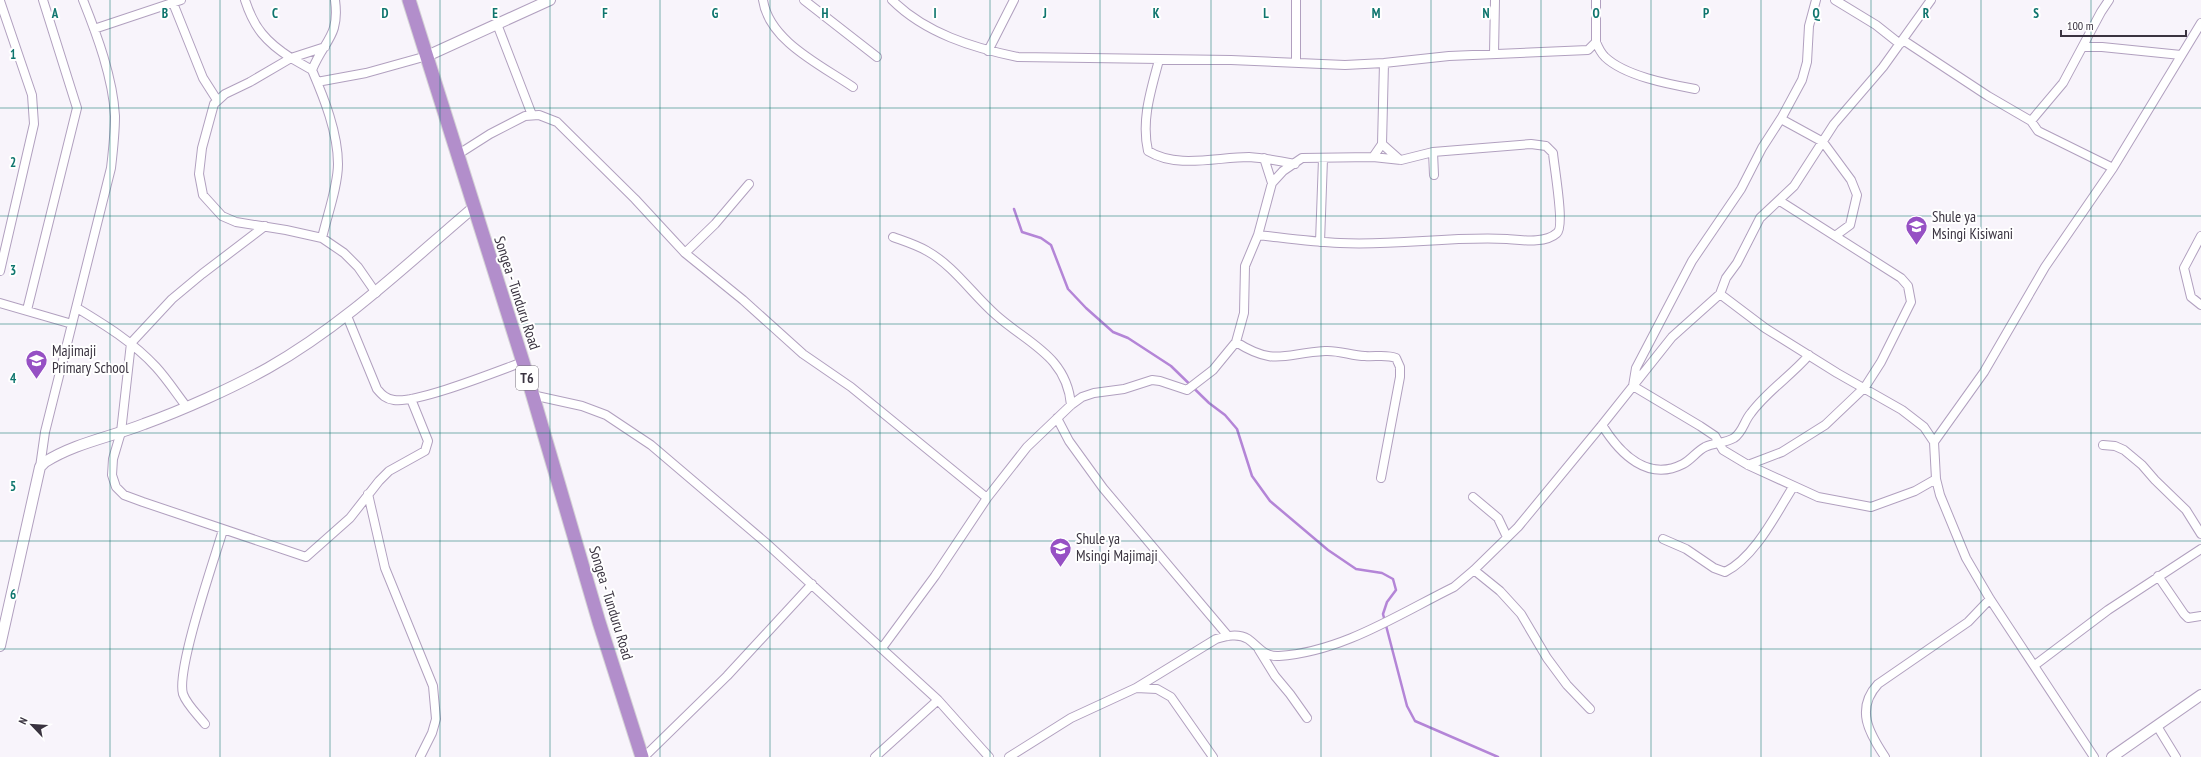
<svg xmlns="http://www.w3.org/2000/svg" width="2201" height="757" font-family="'PT Sans Narrow',sans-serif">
	<rect width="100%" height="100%" fill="#f8f4fb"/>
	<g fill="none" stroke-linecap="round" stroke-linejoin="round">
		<path stroke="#b485d7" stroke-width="2.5" d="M 1014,209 L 1022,232 L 1041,238 L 1051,245 L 1068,289 L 1086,308 L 1113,332 L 1128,338 L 1171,366 L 1209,403 L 1225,415 L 1237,429 L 1252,476 L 1270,501 L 1328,550 L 1356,569 L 1382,573 L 1393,579 L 1396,590 L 1387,602 L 1383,614 L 1407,706 L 1415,721 L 1498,757"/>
		<defs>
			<path id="minor" d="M 245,0 C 254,28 266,42 291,58 L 325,47
				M 763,0 C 769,41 821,65 853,87
				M 804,0 L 877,57
				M 892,0 C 925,33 973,48 1018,57 L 1231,60 L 1345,65 L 1384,63 L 1449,56 L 1588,50 L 1596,42 L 1596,0
				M 1296,0 L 1296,63
				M 1816,0 L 1809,26 L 1807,62 L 1802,80 L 1782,117 L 1762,148 L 1741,189 L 1692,261 L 1636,368 L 1633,386 L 1700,426 L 1715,436 L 1723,450 L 1748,465 L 1818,497 L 1871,507 L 1915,491 L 1936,479
				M 1835,0 L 1876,25 L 1900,44
				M 0,1 L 32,95 L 34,124 L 0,271
				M 173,3 L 203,78 L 217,100
				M 497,24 L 532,115
				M 94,29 L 181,0
				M 1903,40 L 1988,96 L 2031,121 L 2038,131 L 2113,168
				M 1596,42 C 1598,47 1601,53 1605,57 C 1625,76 1668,84 1695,89
				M 2083,47 L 2102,47 L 2181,55
				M 988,51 L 1014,0
				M 1494,54 L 1495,0
				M 1159,60 C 1151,90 1141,120 1148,151 C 1177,169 1217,157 1249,157 C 1265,158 1280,161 1295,164
				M 312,70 C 324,40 340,37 335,0
				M 317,82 L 366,73 L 427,56
				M 1781,119 L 1823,142 L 1851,180 L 1857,195 L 1850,225 L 1835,236
				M 2031,121 L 2063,83 L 2101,12 L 2109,0
				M 1382,144 L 1400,160
				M 1433,152 L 1434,175
				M 457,155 L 490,134 L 525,116 L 539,115 L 557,122 L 635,199 L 685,253 L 743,300 L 803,354 L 851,387 L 987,498 L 935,576 L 882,648
				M 1264,158 L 1272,183
				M 265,226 L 202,274 L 172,299 L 131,343 L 121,432 L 113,459 L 112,475 L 116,487 L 124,495 L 143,502 L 306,557 L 350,518 L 379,481 L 389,471 L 425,451 L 428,441 L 411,399
				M 1258,235 C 1285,238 1312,242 1340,243 C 1395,246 1451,236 1507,239 C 1521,240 1545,244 1557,233 C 1565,227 1554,166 1553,153 L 1546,146 L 1531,144 L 1433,152 L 1401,160 L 1373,157 L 1382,144 L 1384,63
				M 2201,236 L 2184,268 L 2191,297 L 2201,305
				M 893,237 C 904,241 917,245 927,251 C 954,266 973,295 996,315 C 1027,343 1067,356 1071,405
				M 322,238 C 327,216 338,186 338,164 C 338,133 324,98 312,70 L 291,58 L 250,82 L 225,94 L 214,104 L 202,148 L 199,174 L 203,195 L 222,216 L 236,222 L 286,230 L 322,238 L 344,253 L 358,267 L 376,293
				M 1320,242 L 1323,159
				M 685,253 L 715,224 L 749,184
				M 1720,294 L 1765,328 L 1837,373 L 1902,410 L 1924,427 L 1934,442 L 1936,479 L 1940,495 L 1966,558 L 1990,599 L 2094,757
				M 0,303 L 72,324
				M 77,308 C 105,325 133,342 156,367 C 167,379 176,393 186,406
				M 27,310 L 77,108 L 43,0
				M 347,316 L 377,389 C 382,395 386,399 394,400 C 416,404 498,371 523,362
				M 1236,342 C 1275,367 1285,353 1325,351 C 1339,350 1352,356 1365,356 C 1374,357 1387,354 1396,358 L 1400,367 L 1400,377 L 1381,478
				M 532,395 L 582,406 L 606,415 L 651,445 L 765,542 L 938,700 L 989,757
				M 1057,418 L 1069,441 L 1103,488 L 1228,636
				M 1602,425 C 1620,454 1648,482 1683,464 C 1691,460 1697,451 1705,447 C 1714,443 1725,443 1734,438 C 1743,432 1744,421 1751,413 C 1767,391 1791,376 1809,355
				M 1934,442 L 1984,372 L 2045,267 L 2113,168 L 2201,23
				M 2103,445 L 2115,446 L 2124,450 L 2142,465 L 2155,480 L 2186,510 L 2201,534
				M 1748,465 L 1782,452 L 1825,425 L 1865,387 L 1881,362 L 1911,302 L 1908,286 L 1901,278 L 1780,201
				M 40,467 L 45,432 L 111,168 C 113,151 115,133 115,116 C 113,78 97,35 83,0
				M 368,494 L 385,568 L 433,686 L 436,719 L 432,733 L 420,757
				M 1473,497 L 1498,518 L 1507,537
				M 987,498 L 1027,447 L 1071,405 L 1082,397 L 1094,393 L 1124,389 L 1152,380 L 1160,381 L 1187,390 L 1213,370 L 1236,342 L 1244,313 L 1245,266 L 1258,235 L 1272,183 L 1283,171 L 1302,158 L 1373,157
				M 1663,539 L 1686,549 L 1714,568 L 1725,572 C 1755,557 1776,514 1793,487
				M 1474,570 L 1500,591 L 1521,614 L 1547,658 L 1567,685 L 1590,709
				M 2158,576 L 2184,614 L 2188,618 L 2201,616
				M 1259,650 L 1275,676 L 1290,694 L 1307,718
				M 2035,665 L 2108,610 L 2201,549
				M 1136,688 L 1157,689 L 1171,697 L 1213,757
				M 205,724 C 198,715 187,705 183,694 C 176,670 214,560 223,530
				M 2157,726 L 2176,757
				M 644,757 L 727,676 L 812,584
				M 875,757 L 938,700
				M 1009,757 L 1071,718 L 1136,688 L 1216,639 C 1226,636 1238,633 1248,639 C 1259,647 1264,657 1279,656 C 1342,652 1399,614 1454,587 L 1474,570 L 1518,527 L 1602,425 L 1672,337 L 1720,294 L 1726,278 L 1737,263 L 1760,218 L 1794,186 L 1834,124 L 1883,67 L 1931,0
				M 1885,757 C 1869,733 1855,709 1878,684 L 1968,622 L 1990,599"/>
			<path id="tertiary" d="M 427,56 L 550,0
				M 0,646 L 40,467 L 45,462 C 75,443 111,437 144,424 C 183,410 232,388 268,368 C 344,325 407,264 473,208
				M 2112,757 L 2201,695"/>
			<path id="trunk" d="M 409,0 L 523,362 L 599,622 L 642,757"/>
		</defs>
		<use href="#minor" stroke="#b1a0bf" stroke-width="10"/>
		<use href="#tertiary" stroke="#b1a0bf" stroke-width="12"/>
		<use href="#trunk" stroke="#d4d2d5" stroke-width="15"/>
		<use href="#minor" stroke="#fff" stroke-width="8"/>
		<use href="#tertiary" stroke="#fff" stroke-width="10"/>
		<use href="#trunk" stroke="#b28ecb" stroke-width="13"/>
	</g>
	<path fill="none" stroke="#0f766e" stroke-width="1" stroke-opacity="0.55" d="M 110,0 L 110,757M 220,0 L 220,757M 330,0 L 330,757M 440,0 L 440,757M 550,0 L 550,757M 660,0 L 660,757M 770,0 L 770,757M 880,0 L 880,757M 990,0 L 990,757M 1100,0 L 1100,757M 1211,0 L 1211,757M 1321,0 L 1321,757M 1431,0 L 1431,757M 1541,0 L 1541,757M 1651,0 L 1651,757M 1761,0 L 1761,757M 1871,0 L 1871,757M 1981,0 L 1981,757M 2091,0 L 2091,757M 0,108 L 2201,108M 0,216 L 2201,216M 0,324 L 2201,324M 0,433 L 2201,433M 0,541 L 2201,541M 0,649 L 2201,649"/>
	<defs>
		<symbol id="school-pin" viewBox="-11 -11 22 30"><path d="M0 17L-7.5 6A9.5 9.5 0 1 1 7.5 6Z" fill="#9650c4" stroke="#fff"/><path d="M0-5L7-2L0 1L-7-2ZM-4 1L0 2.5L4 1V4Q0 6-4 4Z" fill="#fff"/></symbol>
	</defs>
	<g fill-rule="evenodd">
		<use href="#school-pin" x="1904" y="214" width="25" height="34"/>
		<use href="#school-pin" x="24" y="348" width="25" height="34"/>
		<use href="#school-pin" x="1048" y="536" width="25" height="34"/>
	</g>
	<g text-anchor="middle" stroke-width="4" stroke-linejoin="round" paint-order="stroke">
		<rect fill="#fff" stroke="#757079" stroke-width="1" x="516" y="366" width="22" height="24" rx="3"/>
		<g font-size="14" font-weight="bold" fill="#3a3340">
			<text x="527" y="383">T6</text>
		</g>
		<g font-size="15" fill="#3a3340" stroke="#fff" text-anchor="start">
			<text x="1932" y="222">Shule ya<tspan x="1932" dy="17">Msingi Kisiwani</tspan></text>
			<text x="52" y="356">Majimaji<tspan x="52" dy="17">Primary School</tspan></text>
			<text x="1076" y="544">Shule ya<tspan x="1076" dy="17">Msingi Majimaji</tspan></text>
		</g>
		<g font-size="15" fill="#3a3340" stroke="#fff">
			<text transform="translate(517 293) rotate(72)" y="5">Songea - Tunduru Road</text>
			<text transform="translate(611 603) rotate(73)" y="5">Songea - Tunduru Road</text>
		</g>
	</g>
	<g font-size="13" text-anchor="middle" font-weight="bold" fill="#0f766e" stroke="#fff" stroke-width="4" stroke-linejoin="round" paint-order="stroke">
		<text x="55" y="18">A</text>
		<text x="165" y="18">B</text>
		<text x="275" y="18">C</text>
		<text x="385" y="18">D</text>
		<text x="495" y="18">E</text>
		<text x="605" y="18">F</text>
		<text x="715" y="18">G</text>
		<text x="825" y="18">H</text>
		<text x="935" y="18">I</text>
		<text x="1045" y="18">J</text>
		<text x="1156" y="18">K</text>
		<text x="1266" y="18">L</text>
		<text x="1376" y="18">M</text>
		<text x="1486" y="18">N</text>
		<text x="1596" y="18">O</text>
		<text x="1706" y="18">P</text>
		<text x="1816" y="18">Q</text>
		<text x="1926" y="18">R</text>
		<text x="2036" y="18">S</text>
		<text x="13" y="59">1</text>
		<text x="13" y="167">2</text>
		<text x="13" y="275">3</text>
		<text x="13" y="383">4</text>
		<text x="13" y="491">5</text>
		<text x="13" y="599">6</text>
	</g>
	<g transform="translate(32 725) rotate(295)" stroke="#ffffff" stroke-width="3" paint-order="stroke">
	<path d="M0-3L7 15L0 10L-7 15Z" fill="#3a3340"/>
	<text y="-6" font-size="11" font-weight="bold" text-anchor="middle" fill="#3a3340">N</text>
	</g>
	<path d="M2061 30v6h125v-6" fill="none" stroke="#3a3340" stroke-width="2"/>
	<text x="2067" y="30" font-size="12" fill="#3a3340" stroke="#ffffff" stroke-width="3" paint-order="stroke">100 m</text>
</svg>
